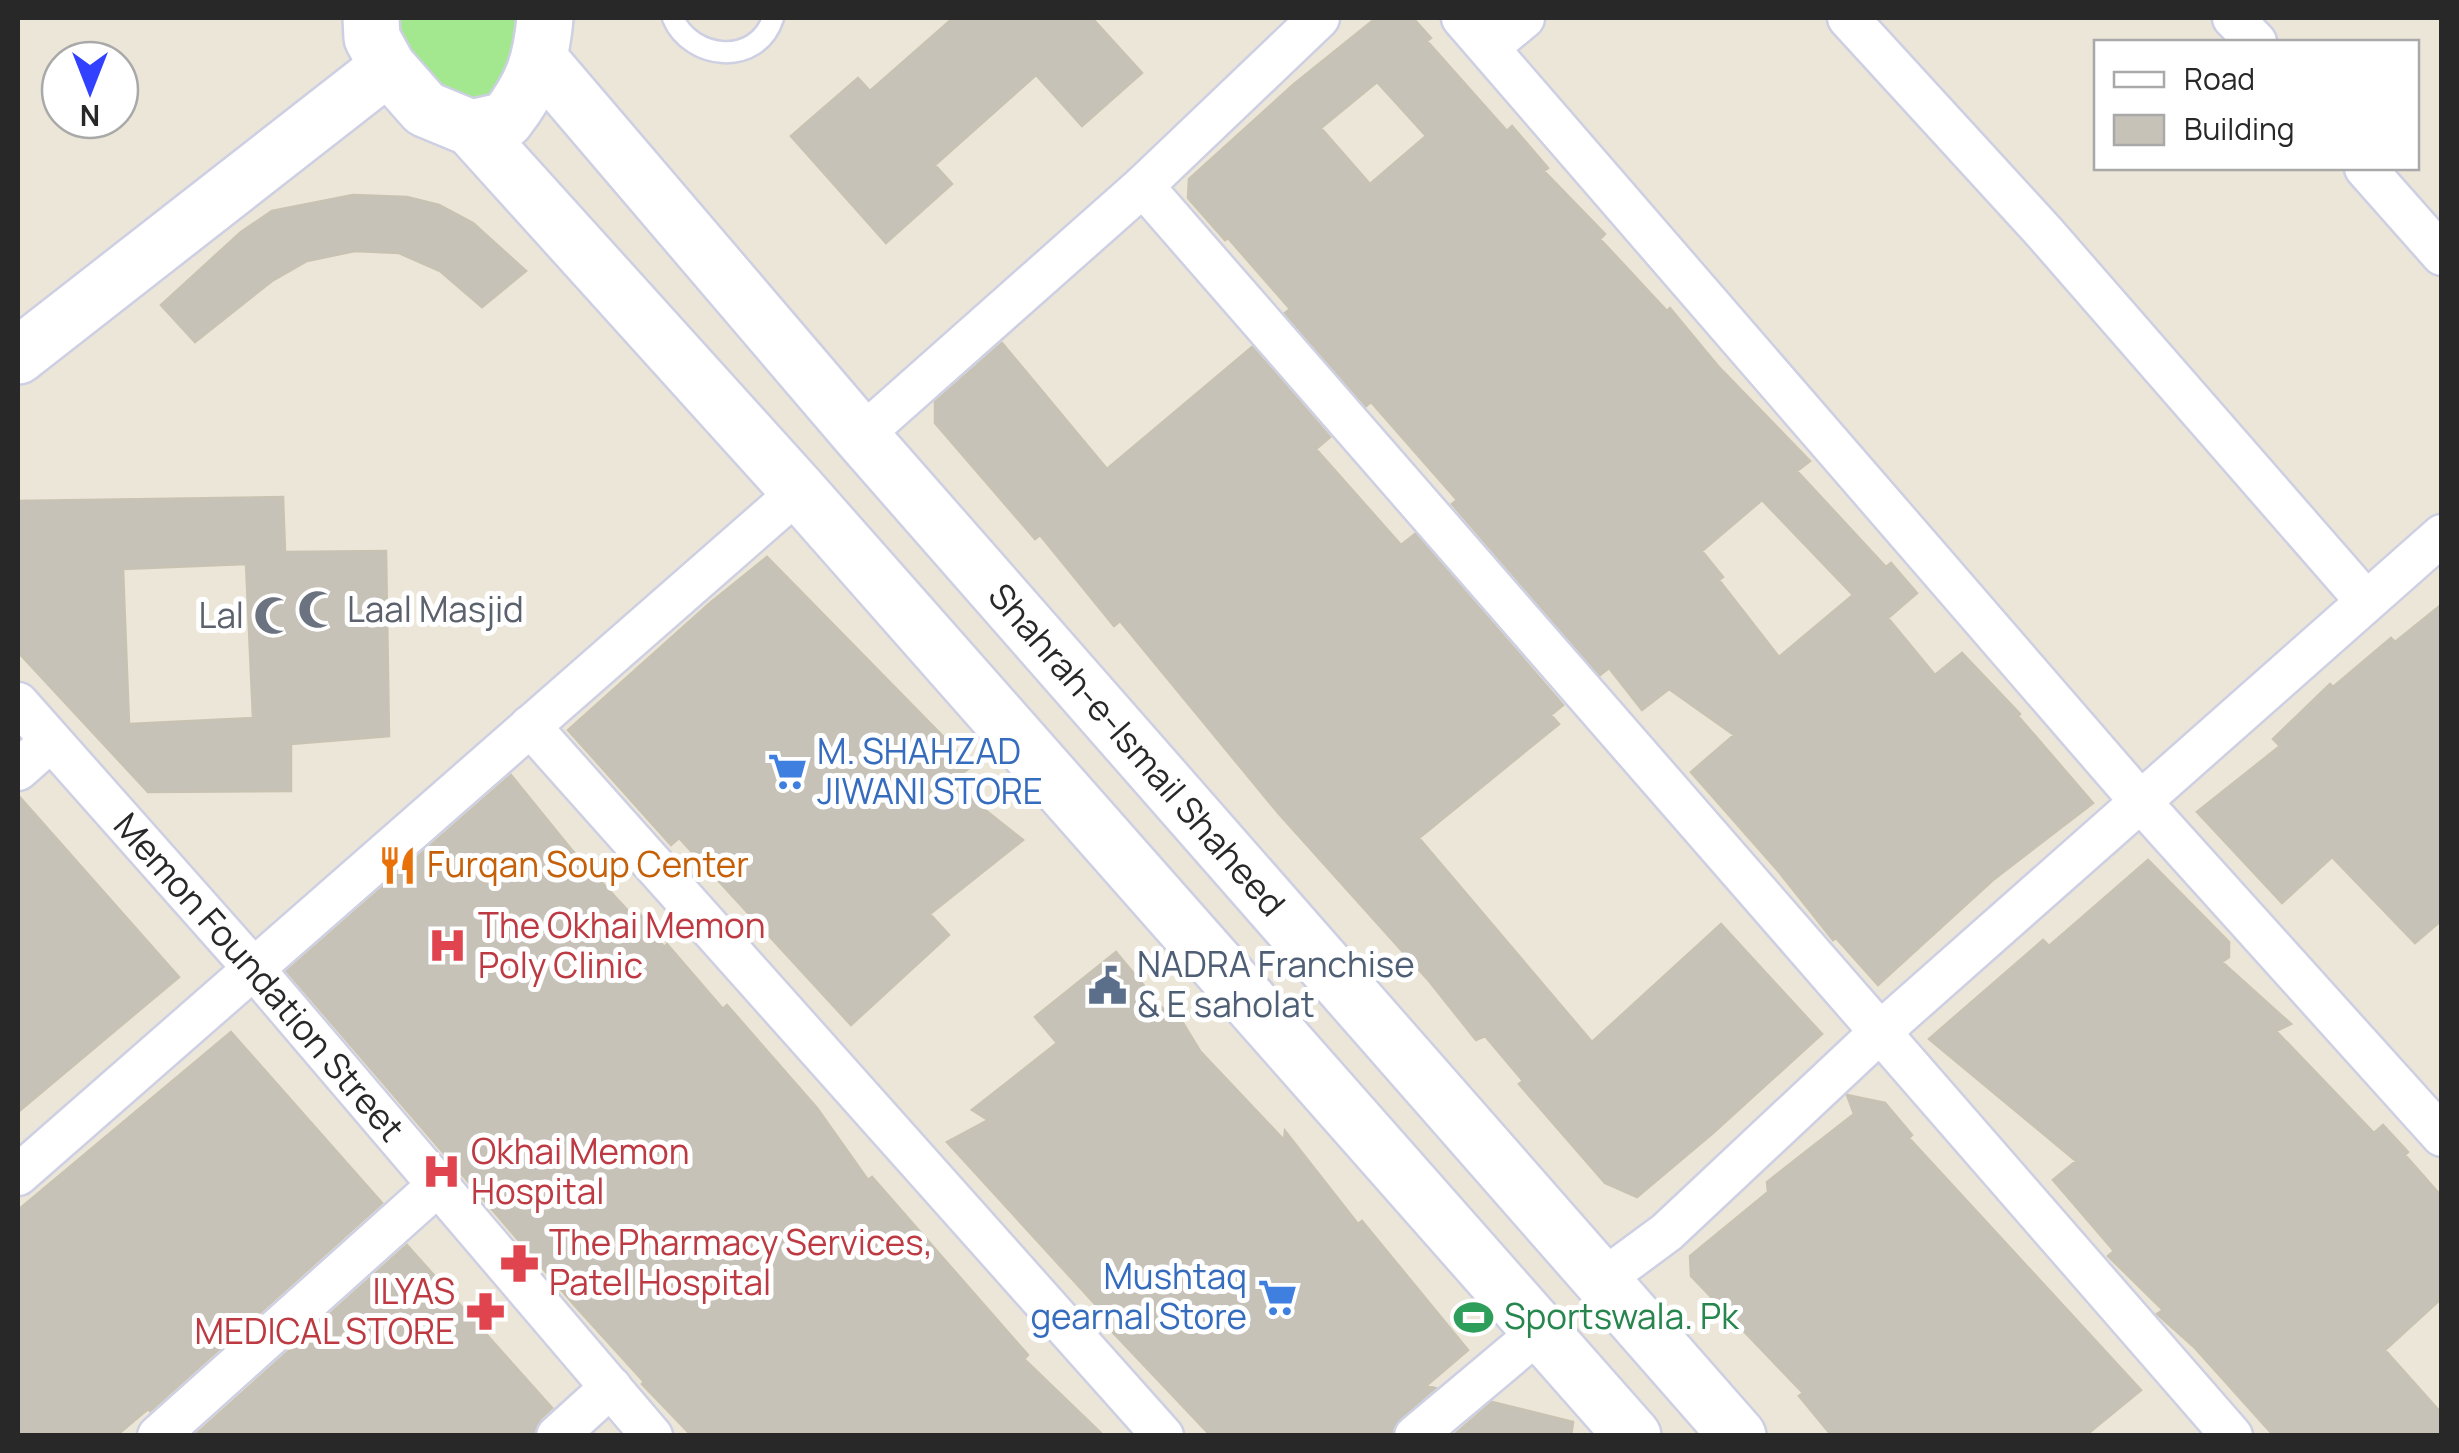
<svg xmlns="http://www.w3.org/2000/svg" width="2459" height="1453" font-family="Manrope,sans-serif">
	<rect width="100%" height="100%" fill="#ece6d8"/>
	<path fill="#a3e88f" d="M 384,18 L 527,18 L 527,39 L 490,97 L 461,109 L 434,98 Z"/>
	<path fill="#c7c2b8" stroke="#c7c2b2" stroke-width="2.5" fill-rule="evenodd" d="M 953,18 L 1092,18 L 1142,73 L 1082,126 L 1036,75 L 935,165 L 952,184 L 886,243 L 791,136 L 858,78 L 870,91 Z
		M 1376,18 L 1413,18 L 1431,38 L 1427,41 L 1507,131 L 1512,126 L 1548,168 L 1544,171 L 1605,234 L 1600,239 L 1667,311 L 1670,308 L 1718,366 L 1810,461 L 1797,471 L 1886,567 L 1891,563 L 1917,593 L 1888,618 L 1935,675 L 1962,653 L 2020,714 L 2018,716 L 2093,803 L 1993,880 L 1878,985 L 1836,938 L 1833,940 L 1779,872 L 1691,772 L 1734,735 L 1669,689 L 1642,710 L 1609,668 L 1600,675 L 1452,504 L 1457,500 L 1371,402 L 1366,406 L 1285,313 L 1290,309 L 1228,238 L 1225,240 L 1188,198 L 1189,179 L 1294,84 ZM 1377,82 L 1426,136 L 1370,184 L 1321,128 ZM 1762,500 L 1853,595 L 1779,657 L 1719,580 L 1723,577 L 1702,551 Z
		M 353,195 L 407,197 L 439,205 L 473,223 L 526,271 L 482,307 L 440,271 L 399,253 L 355,251 L 307,261 L 272,281 L 195,342 L 161,305 L 241,232 L 272,211 Z
		M 1002,343 L 1107,469 L 1252,347 L 1330,437 L 1316,449 L 1401,545 L 1415,534 L 1563,705 L 1551,715 L 1559,724 L 1419,838 L 1592,1042 L 1721,924 L 1822,1034 L 1713,1133 L 1637,1197 L 1605,1183 L 1519,1084 L 1523,1081 L 1485,1036 L 1476,1040 L 1429,981 L 1279,814 L 1120,621 L 1114,626 L 1040,535 L 1035,539 L 935,423 L 935,402 Z
		M 283,497 L 285,552 L 386,551 L 389,736 L 291,744 L 291,791 L 148,792 L 18,652 L 18,501 ZM 246,564 L 253,718 L 129,724 L 123,569 Z
		M 767,557 L 972,766 L 950,782 L 1023,840 L 930,914 L 949,935 L 851,1025 L 679,838 L 671,845 L 568,730 L 710,603 Z
		M 2442,604 L 2442,920 L 2415,943 L 2332,857 L 2282,903 L 2197,812 L 2280,746 L 2273,739 L 2330,684 L 2333,687 L 2391,638 L 2395,642 Z
		M 511,775 L 571,849 L 632,915 L 638,911 L 664,947 L 667,944 L 723,1009 L 727,1005 L 817,1108 L 868,1180 L 872,1177 L 1028,1355 L 1024,1359 L 1104,1436 L 692,1436 L 642,1384 L 644,1382 L 575,1306 L 287,971 Z
		M 18,795 L 179,977 L 18,1112 Z
		M 2148,860 L 2229,942 L 2229,957 L 2222,962 L 2291,1024 L 2276,1031 L 2374,1133 L 2383,1125 L 2408,1152 L 2405,1155 L 2442,1197 L 2442,1298 L 2385,1350 L 2442,1414 L 2442,1436 L 2274,1436 L 2194,1347 L 2157,1314 L 2163,1310 L 2108,1256 L 2114,1251 L 2053,1180 L 2076,1161 L 1929,1039 L 2043,940 L 2049,946 Z
		M 1116,952 L 1165,1011 L 1169,1000 L 1200,1051 L 1284,1140 L 1285,1131 L 1358,1224 L 1362,1221 L 1468,1350 L 1426,1386 L 1435,1388 L 1399,1419 L 1392,1436 L 1211,1436 L 1100,1319 L 1105,1315 L 947,1142 L 988,1120 L 972,1110 L 1057,1043 L 1035,1017 Z
		M 231,1032 L 382,1203 L 150,1411 L 148,1409 L 116,1436 L 18,1436 L 18,1210 Z
		M 1847,1095 L 1885,1103 L 1912,1135 L 1909,1138 L 2141,1390 L 2085,1436 L 1832,1436 L 1799,1396 L 1803,1393 L 1691,1276 L 1690,1256 L 1768,1192 L 1767,1182 L 1854,1114 Z
		M 407,1245 L 552,1408 L 540,1419 L 534,1436 L 194,1436 Z
		M 1492,1402 L 1573,1422 L 1571,1436 L 1453,1436 Z"/>
	<g fill="none" stroke-linecap="round" stroke-linejoin="round">
		<defs>
			<path id="lane" d="M 673,18 C 691,60 757,67 773,18"/>
			<g id="street">
				<path d="M 1462,18 L 2140,801 L 2442,1136"/>
				<path d="M 1848,18 L 2044,232 L 2365,600"/>
				<path d="M 2233,18 L 2256,42"/>
				<path d="M 1490,46 L 1524,18"/>
				<path d="M 2365,168 L 2442,255"/>
				<path d="M 1143,186 L 2232,1436"/>
				<path d="M 861,436 L 1143,186 L 1319,18"/>
				<path id="s1" d="M 18,703 L 253,968 L 652,1436"/>
				<path d="M 530,726 L 1163,1436"/>
				<path d="M 18,770 L 51,741"/>
				<path d="M 18,1175 L 799,491"/>
				<path d="M 1602,1280 L 1667,1232 L 1879,1033 L 2442,535"/>
				<path d="M 158,1436 L 438,1185"/>
				<path d="M 557,1436 L 611,1387"/>
				<path d="M 1415,1436 L 1540,1331"/>
			</g>
			<g id="secondary">
				<path d="M 371,18 L 372,38 L 388,67 L 425,109 L 471,128 L 506,120 C 533,85 541,62 545,18"/>
				<path id="s2" d="M 540,60 L 861,436 L 1738,1436"/>
				<path d="M 471,128 L 799,491 L 1633,1436"/>
				<path d="M 18,356 L 388,67"/>
			</g>
		</defs>
		<use href="#lane" stroke="#cdcfe3" stroke-width="25"/>
		<use href="#street" stroke="#cdcfe3" stroke-width="45"/>
		<use href="#secondary" stroke="#cdcfe3" stroke-width="60"/>
		<use href="#lane" stroke="#fff" stroke-width="20"/>
		<use href="#street" stroke="#fff" stroke-width="40"/>
		<use href="#secondary" stroke="#fff" stroke-width="55"/>
	</g>
	<defs>
		<symbol id="mosque-bare" viewBox="-9 -9 18 18"><path d="M3.5-4.9A6 6 0 1 0 3.5 4.9A5 5 0 1 1 3.5-4.9Z" fill="#6b7280" stroke="#fff" stroke-width="2.5" paint-order="stroke"/></symbol>
		<symbol id="supermarket-bare" viewBox="-9 -9 18 18"><path d="M-6-5.5h2.5l.6 2H6L4.5 2H-2.5L-4.4-4H-6ZM-1.5 3.2a1.3 1.3 0 1 0 .1 0ZM3 3.2a1.3 1.3 0 1 0 .1 0Z" fill="#3f7fe0" stroke="#fff" stroke-width="2.5" paint-order="stroke"/></symbol>
		<symbol id="restaurant-bare" viewBox="-9 -9 18 18"><path d="M-5-6h1v4h1v-4h1v4h1v-4h1v5L-1.5 .5V6h-2V.5L-5-1ZM5-6V6H3V1.5H1.5Q1.5-4 5-6Z" fill="#e8710a" stroke="#fff" stroke-width="2.5" paint-order="stroke"/></symbol>
		<symbol id="hospital-bare" viewBox="-9 -9 18 18"><path d="M-5-5h3v3.5h4V-5h3V5h-3V1.5h-4V5h-3Z" fill="#e0444e" stroke="#fff" stroke-width="2.5" paint-order="stroke"/></symbol>
		<symbol id="civic-bare" viewBox="-9 -9 18 18"><path d="M-.6-6.5H3V-4.5H.6V-3L4-1V1h2V6H-6V1h2V-1L-.6-3ZM-1.2 2.5V6h2.4V2.5Z" fill="#5c6f8a" stroke="#fff" stroke-width="2.5" paint-order="stroke"/></symbol>
		<symbol id="pharmacy-bare" viewBox="-9 -9 18 18"><path d="M-2-6h4v4h4v4h-4v4h-4v-4h-4v-4h4Z" fill="#e0444e" stroke="#fff" stroke-width="2.5" paint-order="stroke"/></symbol>
		<symbol id="stadium-bare" viewBox="-9 -9 18 18"><path d="M0-5a6.5 5 0 1 0 0 10a6.5 5 0 1 0 0-10ZM-3.5-1.8h7v3.6h-7Z" fill="#2e9e5b" stroke="#fff" stroke-width="2.5" paint-order="stroke"/></symbol>
	</defs>
	<g fill-rule="evenodd">
		<use href="#mosque-bare" x="290" y="582" width="55" height="55"/>
		<use href="#mosque-bare" x="246" y="588" width="55" height="55"/>
		<use href="#supermarket-bare" x="760" y="744" width="55" height="55"/>
		<use href="#restaurant-bare" x="370" y="838" width="55" height="55"/>
		<use href="#hospital-bare" x="420" y="918" width="55" height="55"/>
		<use href="#civic-bare" x="1080" y="958" width="55" height="55"/>
		<use href="#hospital-bare" x="414" y="1144" width="55" height="55"/>
		<use href="#pharmacy-bare" x="492" y="1236" width="55" height="55"/>
		<use href="#supermarket-bare" x="1250" y="1270" width="55" height="55"/>
		<use href="#pharmacy-bare" x="458" y="1284" width="55" height="55"/>
		<use href="#stadium-bare" x="1446" y="1290" width="55" height="55"/>
	</g>
	<g text-anchor="middle" stroke-width="10" stroke-linejoin="round" paint-order="stroke">
		<g font-size="35" fill="#5b616d" stroke="#fff" text-anchor="start">
			<text x="347" y="622">Laal Masjid</text>
			<text x="244" y="628" text-anchor="end">Lal</text>
		</g>
		<g font-size="35" fill="#282828" stroke="#fff">
			<text dy="12" stroke="none"><textPath href="#s2" startOffset="912">Shahrah-e-Ismail Shaheed</textPath></text>
			<text dy="12" stroke="none"><textPath href="#s1" startOffset="365">Memon Foundation Street</textPath></text>
		</g>
		<g font-size="35" fill="#366cbe" stroke="#fff" text-anchor="start">
			<text x="817" y="764">M. SHAHZAD<tspan x="817" dy="40">JIWANI STORE</tspan></text>
			<text x="1247" y="1289" text-anchor="end">Mushtaq<tspan x="1247" dy="40">gearnal Store</tspan></text>
		</g>
		<g font-size="35" fill="#c56008" stroke="#fff" text-anchor="start">
			<text x="427" y="877">Furqan Soup Center</text>
		</g>
		<g font-size="35" fill="#be3a42" stroke="#fff" text-anchor="start">
			<text x="478" y="938">The Okhai Memon<tspan x="478" dy="40">Poly Clinic</tspan></text>
			<text x="471" y="1164">Okhai Memon<tspan x="471" dy="40">Hospital</tspan></text>
			<text x="549" y="1255">The Pharmacy Services,<tspan x="549" dy="40">Patel Hospital</tspan></text>
			<text x="455" y="1304" text-anchor="end">ILYAS<tspan x="455" dy="40">MEDICAL STORE</tspan></text>
		</g>
		<g font-size="35" fill="#4e5e75" stroke="#fff" text-anchor="start">
			<text x="1137" y="977">NADRA Franchise<tspan x="1137" dy="40">&amp; E saholat</tspan></text>
		</g>
		<g font-size="35" fill="#27864d" stroke="#fff" text-anchor="start">
			<text x="1504" y="1329">Sportswala. Pk</text>
		</g>
	</g>
	<rect width="2459" height="1453" fill="none" stroke="#282828" stroke-width="40"/>
	<rect x="2094" y="40" width="325" height="130" fill="#ffffff" stroke="#a9a9a9" stroke-width="2.5"/>
	<rect x="2114" y="72" width="50" height="15" fill="#ffffff" stroke="#a9a9a9" stroke-width="2.5"/>
	<text x="2184" y="90" font-size="30" fill="#282828">Road</text>
	<rect x="2114" y="115" width="50" height="30" fill="#c7c2b8" stroke="#a9a9a9" stroke-width="2.5"/>
	<text x="2184" y="140" font-size="30" fill="#282828">Building</text>
	<g transform="translate(90 90) rotate(180)"><circle r="48" fill="#ffffff" stroke="#a9a9a9" stroke-width="2.5"/>
	<path d="M0-8L18 38L0 25L-18 38Z" fill="#3241ff"/>
	<text y="-15" font-size="28" font-weight="bold" text-anchor="middle" fill="#282828">N</text>
	</g>
</svg>
